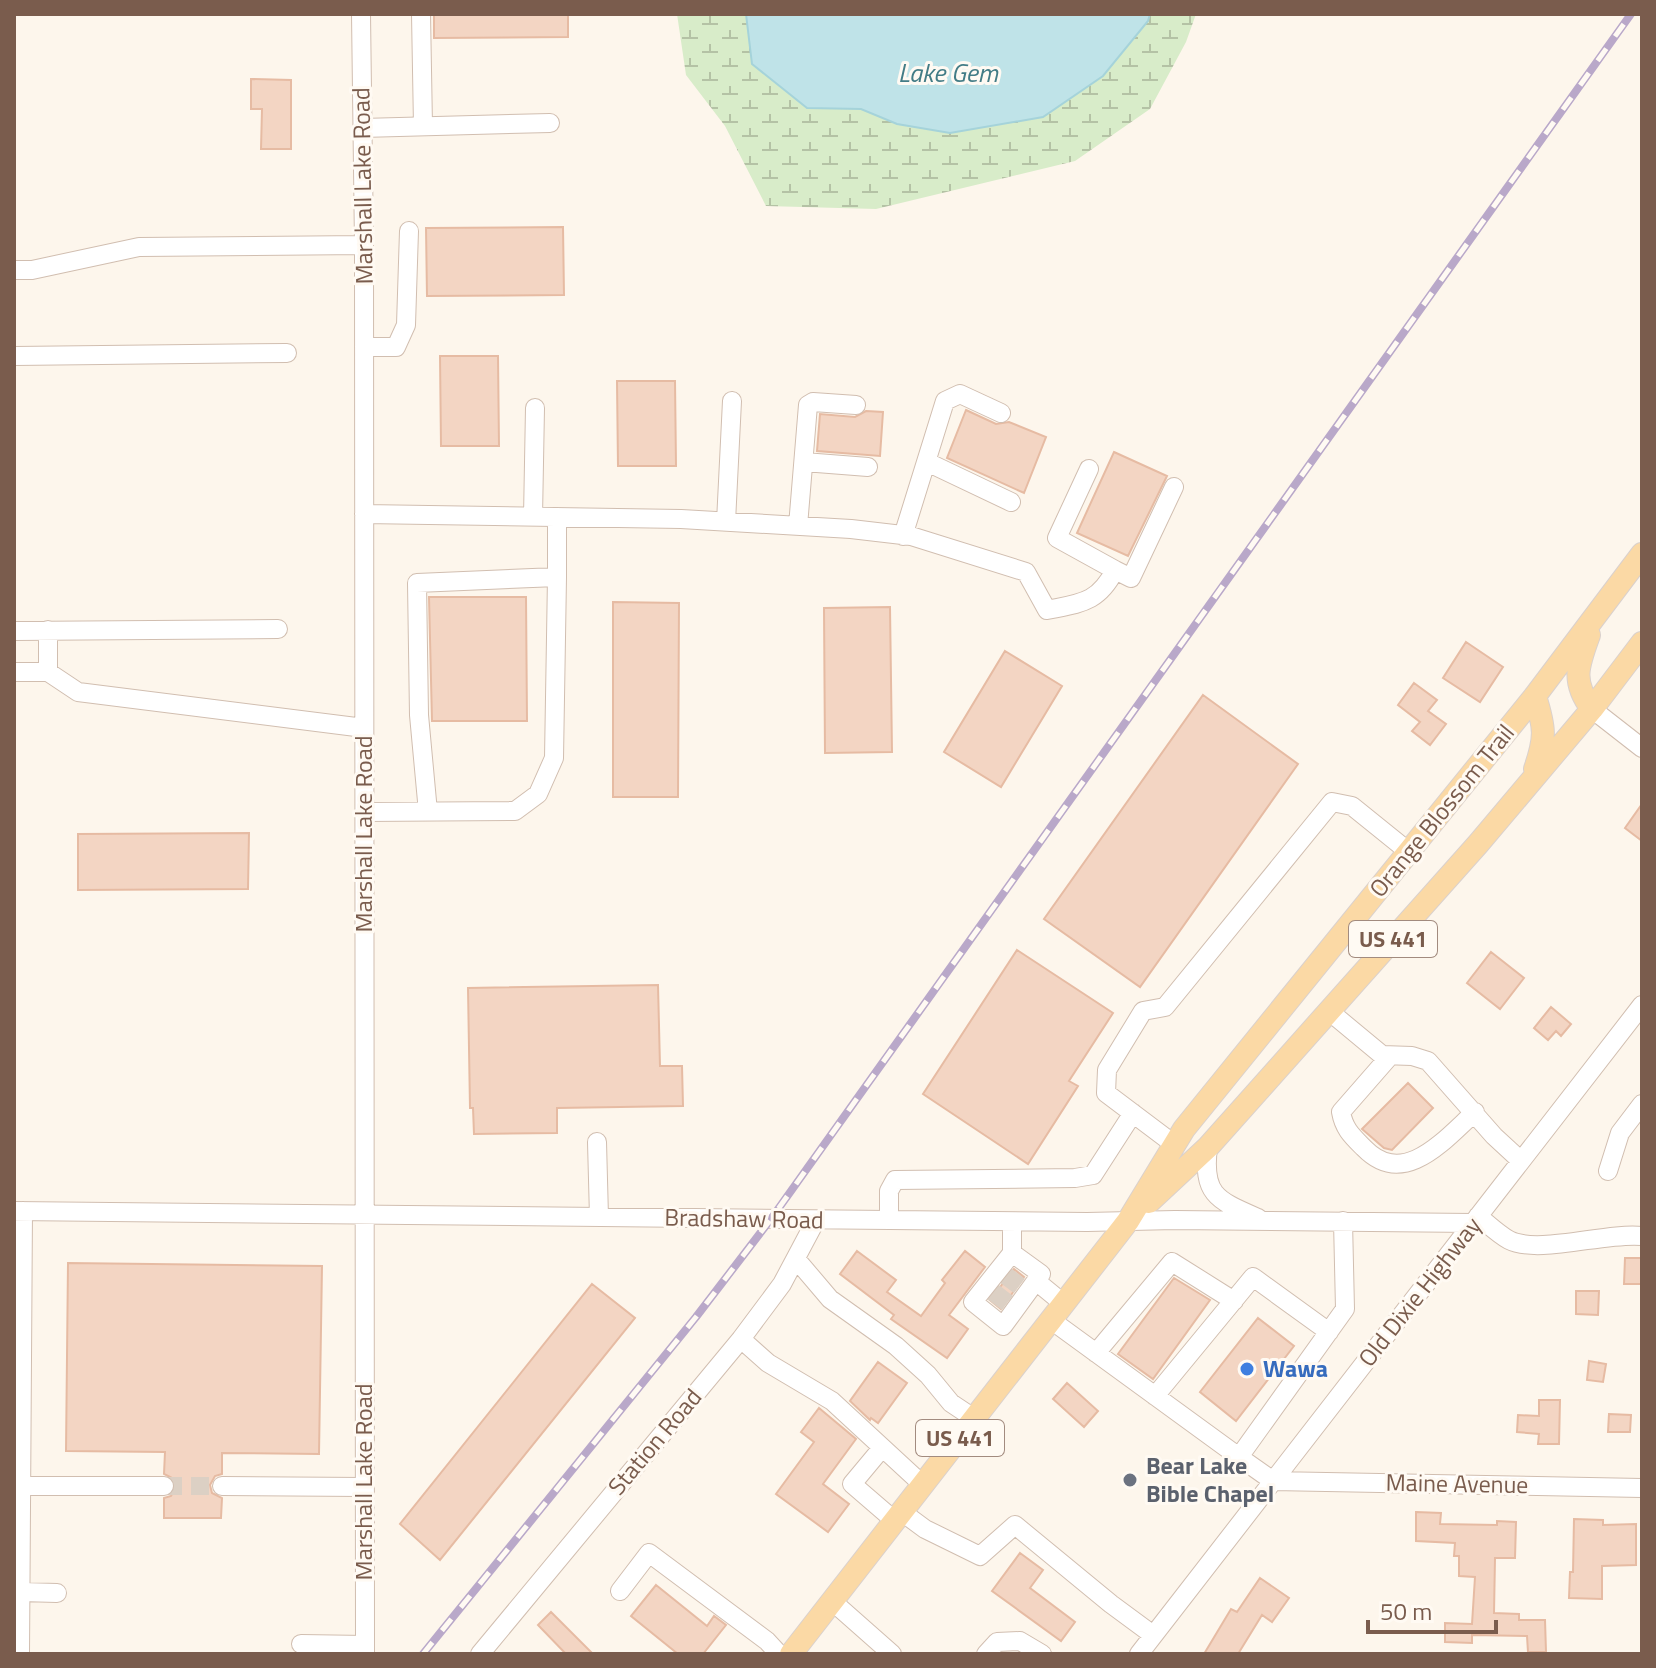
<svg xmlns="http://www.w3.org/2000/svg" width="1656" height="1668" font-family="'Titillium Web',sans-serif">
	<defs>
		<pattern id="wetland-marsh" width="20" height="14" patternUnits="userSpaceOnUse" patternTransform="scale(2)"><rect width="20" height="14" fill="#d8ecc9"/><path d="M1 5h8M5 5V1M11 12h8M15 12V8" fill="none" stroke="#b4c2a5"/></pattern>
	</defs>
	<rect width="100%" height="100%" fill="#fdf6ec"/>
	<path fill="url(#wetland-marsh)" d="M 677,14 L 746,14 L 807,108 L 861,109 L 1103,76 L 1148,21 L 1150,14 L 1196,14 L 1186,42 L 1150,109 L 1075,161 L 876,209 L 766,206 L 725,126 L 686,75 Z"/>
	<path fill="#bfe3e8" stroke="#a5d3da" stroke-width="2" d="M 746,14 L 1150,14 L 1148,21 L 1103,76 L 1043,117 L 950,133 L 897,124 L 861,109 L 807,108 L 752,64 Z"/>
	<path fill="#f3d5c3" stroke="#e6bba3" stroke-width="2" d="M 434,14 L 568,14 L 568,37 L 434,38 Z
		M 251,79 L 291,80 L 291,149 L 261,149 L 262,109 L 251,109 Z
		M 563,227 L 564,295 L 427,296 L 426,228 Z
		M 440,356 L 498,356 L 499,446 L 441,446 Z
		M 617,381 L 675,381 L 676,466 L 618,466 Z
		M 966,410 L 996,424 L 1009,422 L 1046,437 L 1024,493 L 947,458 Z
		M 866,411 L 883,412 L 880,456 L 817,451 L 820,414 L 855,417 Z
		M 1114,452 L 1167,476 L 1128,556 L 1077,533 Z
		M 429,597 L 526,597 L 527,721 L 432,721 Z
		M 613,602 L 679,603 L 678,797 L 613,797 Z
		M 890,607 L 892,752 L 825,753 L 824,608 Z
		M 1466,642 L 1503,667 L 1480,702 L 1443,678 Z
		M 1005,651 L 1062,686 L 1001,787 L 944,752 Z
		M 1414,683 L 1437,700 L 1428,711 L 1446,724 L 1430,745 L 1412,731 L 1420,722 L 1398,705 Z
		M 1203,695 L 1298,764 L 1140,987 L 1044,919 Z
		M 1642,804 L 1642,841 L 1625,828 Z
		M 249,833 L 248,889 L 78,890 L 78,834 Z
		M 1017,950 L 1113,1013 L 1069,1081 L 1078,1086 L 1028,1164 L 923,1094 Z
		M 1491,952 L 1524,978 L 1500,1009 L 1467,983 Z
		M 658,985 L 660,1066 L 682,1066 L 683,1106 L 557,1108 L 557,1133 L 474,1134 L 473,1108 L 470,1108 L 468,988 Z
		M 1551,1007 L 1571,1024 L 1561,1036 L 1556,1031 L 1548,1040 L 1534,1028 Z
		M 1408,1083 L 1433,1108 L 1392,1150 L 1384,1148 L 1362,1129 Z
		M 857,1251 L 896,1280 L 887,1292 L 921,1316 L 945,1283 L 942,1280 L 965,1251 L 985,1267 L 949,1315 L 968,1329 L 947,1358 L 891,1319 L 894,1315 L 840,1274 Z
		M 1625,1258 L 1642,1258 L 1642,1284 L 1624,1284 Z
		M 68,1263 L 322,1266 L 319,1454 L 222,1453 L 222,1474 L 215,1476 L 210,1485 L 212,1493 L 222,1498 L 221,1518 L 164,1518 L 164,1498 L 171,1496 L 176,1487 L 174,1479 L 164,1474 L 165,1452 L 66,1451 Z
		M 1014,1269 L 1024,1277 L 1001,1309 L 990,1300 Z
		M 1174,1278 L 1210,1300 L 1153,1379 L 1118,1354 Z
		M 592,1284 L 635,1318 L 440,1560 L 400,1524 Z
		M 1576,1291 L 1599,1291 L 1598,1315 L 1576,1314 Z
		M 1258,1318 L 1294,1346 L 1236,1421 L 1200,1392 Z
		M 1589,1361 L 1606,1364 L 1603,1382 L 1587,1380 Z
		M 878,1362 L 907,1383 L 878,1423 L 871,1418 L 870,1420 L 850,1401 Z
		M 1067,1383 L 1098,1411 L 1084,1427 L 1053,1399 Z
		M 1539,1400 L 1560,1400 L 1559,1444 L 1538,1444 L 1539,1434 L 1517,1432 L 1518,1415 L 1539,1416 Z
		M 819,1408 L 856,1439 L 823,1484 L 849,1504 L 828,1532 L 776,1494 L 814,1442 L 801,1432 Z
		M 1609,1414 L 1631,1415 L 1630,1432 L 1608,1432 Z
		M 1416,1512 L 1441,1513 L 1440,1524 L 1497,1525 L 1497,1521 L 1516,1522 L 1515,1558 L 1495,1558 L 1494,1613 L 1519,1614 L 1519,1620 L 1545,1620 L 1546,1652 L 1528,1652 L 1527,1636 L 1472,1635 L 1472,1643 L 1445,1642 L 1445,1623 L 1472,1624 L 1475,1577 L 1459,1576 L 1459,1556 L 1454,1556 L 1455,1543 L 1416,1541 Z
		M 1574,1519 L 1603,1520 L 1603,1525 L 1636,1524 L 1636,1565 L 1602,1566 L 1602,1599 L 1569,1598 L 1570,1572 L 1573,1572 Z
		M 1020,1553 L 1043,1570 L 1030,1588 L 1075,1622 L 1061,1641 L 992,1591 Z
		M 1260,1578 L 1289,1598 L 1272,1622 L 1262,1615 L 1238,1654 L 1204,1654 L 1231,1609 L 1237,1612 Z
		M 656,1585 L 707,1626 L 714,1616 L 726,1625 L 703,1654 L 678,1654 L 631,1616 Z
		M 551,1612 L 593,1654 L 566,1654 L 538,1625 Z"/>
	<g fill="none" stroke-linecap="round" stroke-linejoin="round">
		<path stroke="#dcd0c4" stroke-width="18" stroke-dasharray="18 9" stroke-linecap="butt" d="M 1005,1275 L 1022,1288
			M 993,1292 L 1010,1305
			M 164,1486 L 222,1486"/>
		<defs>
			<path id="minor" d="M 361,14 L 364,245 L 365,1654
				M 421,14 L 423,126
				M 362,128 L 550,123
				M 14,270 L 32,270 L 139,247 L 364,245
				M 364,347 L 396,347 L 406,325 L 409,231
				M 14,356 L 287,353
				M 804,462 L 868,467
				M 927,462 L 1011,502
				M 364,514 L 681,519 L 851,529 L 911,536 L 1026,572 L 1047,610 C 1081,603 1098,603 1115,570 L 1057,538 L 1089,469
				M 533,517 L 535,408
				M 726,522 L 732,401
				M 798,526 L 808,405 L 813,402 L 856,405
				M 903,536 L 945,401 L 960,394 L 1001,413
				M 1115,570 L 1131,578 L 1174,487
				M 48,630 L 48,672
				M 14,631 L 278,629
				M 14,672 L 48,672 L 78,692 L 364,728
				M 1592,709 L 1642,748
				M 364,812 L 515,811 L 538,794 L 554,758 L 557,577
				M 428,812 L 419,715 L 417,583 L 557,577 L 557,517
				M 1329,1011 L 1382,1055 L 1412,1056 L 1428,1061 L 1494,1136 L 1521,1161
				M 1389,1057 L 1341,1112 C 1344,1129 1352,1136 1364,1148 C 1404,1189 1444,1140 1475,1112
				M 597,1142 L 599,1217
				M 1175,1145 L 1106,1093 L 1107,1070 L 1143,1011 L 1165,1007 L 1332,802 L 1352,806 L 1409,852
				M 1208,1147 C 1202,1195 1217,1200 1258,1218
				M 1608,1171 L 1620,1133 L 1642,1104
				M 14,1211 L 1087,1222 L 1175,1220 L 1473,1223
				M 1478,1216 C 1488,1224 1498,1234 1509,1240 C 1538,1255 1606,1232 1642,1236
				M 889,1220 L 889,1191 L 895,1180 L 1075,1178 L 1093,1175 L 1133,1113
				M 1012,1222 L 1012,1253 L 1041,1274 L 1003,1326 L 973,1302 L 1012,1253
				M 796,1259 L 830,1299 L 896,1346 L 928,1375 L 951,1403 L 975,1419
				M 1036,1281 L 1064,1304
				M 1051,1320 L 1239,1457 L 1345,1309 L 1343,1221
				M 741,1339 L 768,1363 L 832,1401 L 923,1485
				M 1096,1353 L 1172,1262 L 1234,1301
				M 1155,1396 L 1253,1277 L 1329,1332
				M 882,1448 L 852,1484 L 895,1521
				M 1239,1457 L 1273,1481 L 1642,1488
				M 21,1486 L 164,1486
				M 222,1486 L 364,1487
				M 902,1512 L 925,1529 L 980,1556 L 1015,1525 L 1111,1604 L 1153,1635
				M 620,1591 L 649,1553 L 767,1641 L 779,1654
				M 21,1592 L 57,1593
				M 832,1601 L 892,1654
				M 301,1644 L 365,1645
				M 20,1654 L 23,1211
				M 480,1654 L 741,1339 L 782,1284 L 816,1220
				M 986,1654 L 997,1642 L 1020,1641 L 1042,1654
				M 1139,1654 L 1642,1005"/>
			<path id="major" d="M 1589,635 C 1578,665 1571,682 1592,709
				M 1535,696 C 1545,728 1546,737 1535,769
				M 1149,1202 L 1208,1147 L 1478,844 L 1592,709 L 1642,643
				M 791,1654 L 1128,1221 L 1184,1129 L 1535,696 L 1642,554"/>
		</defs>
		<use href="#minor" stroke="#d1beb0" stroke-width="20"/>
		<use href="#major" stroke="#dad1cd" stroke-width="24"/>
		<use href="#minor" stroke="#fff" stroke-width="18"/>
		<use href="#major" stroke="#fbd9a5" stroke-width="22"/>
		<defs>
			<path id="rail" d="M 423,1654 L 696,1317 L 771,1219 L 1631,14"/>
		</defs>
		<use href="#rail" stroke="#b9a8c9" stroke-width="8"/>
		<use href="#rail" stroke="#fffaf3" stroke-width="5" stroke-dasharray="15" stroke-linecap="butt"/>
	</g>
	<circle fill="#3f7fe0" stroke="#fffaf3" stroke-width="3" cx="1247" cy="1369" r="8"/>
	<circle fill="#6b7280" stroke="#fffaf3" stroke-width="3" cx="1130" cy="1480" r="8"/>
	<g text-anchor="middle" stroke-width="6" stroke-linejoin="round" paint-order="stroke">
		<g fill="#fffaf3" stroke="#a28b7f" stroke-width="2">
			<rect x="1349" y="921" width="88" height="36" rx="6"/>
			<rect x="916" y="1420" width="88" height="36" rx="6"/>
		</g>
		<g font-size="22" font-weight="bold" fill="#7a5c4d">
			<text x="1393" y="947">US 441</text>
			<text x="960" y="1446">US 441</text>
		</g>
		<g font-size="24" fill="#7a5c4d" stroke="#fffaf3">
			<text transform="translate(363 186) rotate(-91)" y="8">Marshall Lake Road</text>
			<text transform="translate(1442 811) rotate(-51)" y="8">Orange Blossom Trail</text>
			<text transform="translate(364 834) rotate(-90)" y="8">Marshall Lake Road</text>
			<text transform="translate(744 1219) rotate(1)" y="8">Bradshaw Road</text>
			<text transform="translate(1420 1292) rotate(-52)" y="8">Old Dixie Highway</text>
			<text transform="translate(655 1442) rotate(-50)" y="8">Station Road</text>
			<text transform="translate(364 1482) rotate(-90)" y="8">Marshall Lake Road</text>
			<text transform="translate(1457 1484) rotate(1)" y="8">Maine Avenue</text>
		</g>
		<g font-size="24" font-weight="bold" fill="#366cbe" stroke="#fffaf3" text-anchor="start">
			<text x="1263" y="1377">Wawa</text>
		</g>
		<g font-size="24" font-weight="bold" fill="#5b616d" stroke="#fffaf3" text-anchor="start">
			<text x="1146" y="1474">Bear Lake<tspan x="1146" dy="28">Bible Chapel</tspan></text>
		</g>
		<g font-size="26" font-style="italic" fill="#437c86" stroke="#fffaf3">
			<text x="948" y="82">Lake Gem</text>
		</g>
	</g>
	<rect width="1656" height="1668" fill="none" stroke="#7a5c4d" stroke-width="32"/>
	<path d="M1368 1620v12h128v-12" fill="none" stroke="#7a5c4d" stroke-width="4"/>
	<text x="1380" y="1620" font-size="24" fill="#7a5c4d" stroke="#fffaf3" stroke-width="6" paint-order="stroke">50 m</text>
</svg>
